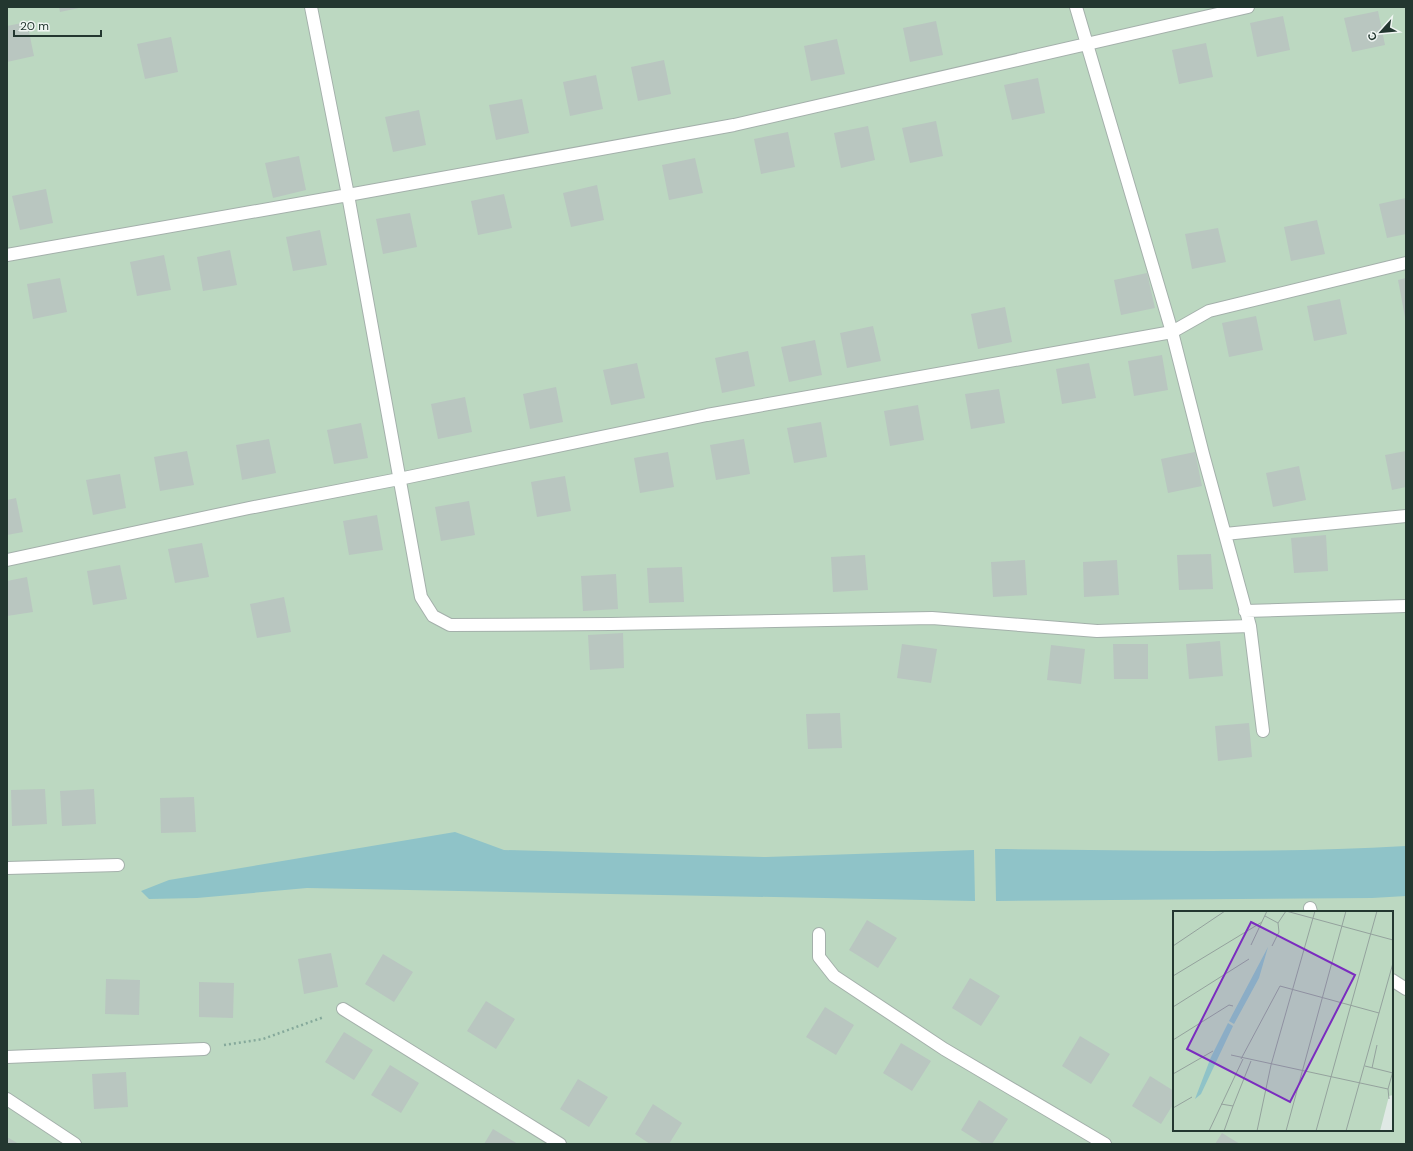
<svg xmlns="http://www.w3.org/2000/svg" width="1413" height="1151" font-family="'DM Sans',sans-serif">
	<rect width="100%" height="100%" fill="#e0e9e5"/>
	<path fill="#bcd8c1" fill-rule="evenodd" d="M 7,7 L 1406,7 L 1406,1144 L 7,1144 ZM 1174,912 L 1392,912 L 1392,1130 L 1174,1130 Z"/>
	<path fill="#8fc3c8" d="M 455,832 L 504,850 L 766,857 L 974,850 L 975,901 L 307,888 L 197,898 L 149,899 L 141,891 L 169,880 Z
		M 1406,846 L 1406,896 L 1372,898 L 996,901 L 995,849 C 1132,850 1269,854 1406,846 Z"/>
	<path fill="#b9c6c0" d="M 59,7 L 79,7 L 79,8 L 60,12 Z
		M 1378,11 L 1385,45 L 1352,52 L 1344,18 Z
		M 1283,16 L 1290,50 L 1257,57 L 1250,23 Z
		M 936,21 L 943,55 L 910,62 L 903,28 Z
		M 27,22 L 34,56 L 7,62 L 7,26 Z
		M 171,37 L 178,72 L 145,79 L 137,44 Z
		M 837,39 L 845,74 L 811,81 L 804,46 Z
		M 1206,43 L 1213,77 L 1179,84 L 1172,50 Z
		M 664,60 L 671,94 L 638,101 L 631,67 Z
		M 596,75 L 603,109 L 570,116 L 563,82 Z
		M 1038,78 L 1045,113 L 1012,120 L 1004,85 Z
		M 522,99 L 529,133 L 496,140 L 489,105 Z
		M 419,110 L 426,145 L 393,152 L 385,117 Z
		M 936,121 L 943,156 L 910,163 L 902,128 Z
		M 868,126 L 875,160 L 841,168 L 834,133 Z
		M 788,132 L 795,167 L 761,174 L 754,139 Z
		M 299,156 L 306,190 L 273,198 L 265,163 Z
		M 695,158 L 703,193 L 669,200 L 662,165 Z
		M 597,185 L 604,220 L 571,227 L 563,193 Z
		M 46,189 L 53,223 L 20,230 L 12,196 Z
		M 504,194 L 512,228 L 478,235 L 471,201 Z
		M 1406,198 L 1406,234 L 1387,238 L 1379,204 Z
		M 410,213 L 417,247 L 383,254 L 376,219 Z
		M 1317,220 L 1325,254 L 1291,261 L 1284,227 Z
		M 1218,228 L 1226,262 L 1192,269 L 1185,234 Z
		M 320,230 L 327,265 L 293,271 L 286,237 Z
		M 230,250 L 237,285 L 203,291 L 197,257 Z
		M 164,255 L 171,290 L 137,296 L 130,262 Z
		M 1147,273 L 1155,308 L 1121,315 L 1114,280 Z
		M 60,278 L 67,312 L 33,319 L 27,284 Z
		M 1406,278 L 1406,317 L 1405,317 L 1398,280 Z
		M 1340,299 L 1347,334 L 1314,341 L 1307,306 Z
		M 1005,307 L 1012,342 L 978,349 L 971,314 Z
		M 1256,316 L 1263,350 L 1229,357 L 1222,323 Z
		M 873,326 L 881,361 L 847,368 L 840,333 Z
		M 815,340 L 822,375 L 789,382 L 781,347 Z
		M 748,351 L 755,386 L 722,393 L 715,358 Z
		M 1162,355 L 1168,390 L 1134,396 L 1128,361 Z
		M 637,363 L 645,398 L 611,405 L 603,370 Z
		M 1089,363 L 1096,398 L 1062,404 L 1056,369 Z
		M 556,387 L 563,422 L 530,429 L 523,394 Z
		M 999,389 L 1005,423 L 971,429 L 965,394 Z
		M 465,397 L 472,432 L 438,439 L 431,404 Z
		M 918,405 L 924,440 L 890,446 L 884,411 Z
		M 821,422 L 827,457 L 794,463 L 787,428 Z
		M 361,423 L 368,458 L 334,464 L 327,430 Z
		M 269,439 L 276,473 L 242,480 L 236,445 Z
		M 744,439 L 750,474 L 716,480 L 710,445 Z
		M 187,451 L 194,485 L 160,491 L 154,457 Z
		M 1406,451 L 1406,487 L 1392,490 L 1385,455 Z
		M 668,452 L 674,487 L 640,493 L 634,458 Z
		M 1195,452 L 1202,486 L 1168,493 L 1161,459 Z
		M 1299,466 L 1306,500 L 1273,507 L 1266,473 Z
		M 120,474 L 126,508 L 93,515 L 86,480 Z
		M 565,476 L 571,511 L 537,517 L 531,482 Z
		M 16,498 L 23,532 L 7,535 L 7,500 Z
		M 469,501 L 475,535 L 441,541 L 435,507 Z
		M 377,515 L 383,550 L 349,555 L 343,521 Z
		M 1326,535 L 1328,571 L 1294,573 L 1291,538 Z
		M 202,543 L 209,577 L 175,583 L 168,549 Z
		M 1211,554 L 1213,589 L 1179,590 L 1177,555 Z
		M 865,555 L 868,590 L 833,592 L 831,557 Z
		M 1025,560 L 1027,595 L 993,597 L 991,562 Z
		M 1117,560 L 1119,595 L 1084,597 L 1083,562 Z
		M 120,565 L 127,599 L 93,605 L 87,571 Z
		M 682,567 L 684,602 L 649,603 L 647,568 Z
		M 616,574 L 618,609 L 583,611 L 581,576 Z
		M 27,577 L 33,612 L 7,616 L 7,581 Z
		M 284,597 L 291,632 L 257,638 L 250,604 Z
		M 623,633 L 624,668 L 590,670 L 588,635 Z
		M 1220,641 L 1223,676 L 1189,679 L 1186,644 Z
		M 902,644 L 937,649 L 931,683 L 897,678 Z
		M 1113,644 L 1148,644 L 1148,679 L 1114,679 Z
		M 1051,645 L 1085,649 L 1081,684 L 1047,680 Z
		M 840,713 L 842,748 L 808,749 L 806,714 Z
		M 1249,723 L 1252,757 L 1218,761 L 1215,726 Z
		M 45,789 L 47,824 L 12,826 L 11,790 Z
		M 94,789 L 96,824 L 62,826 L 60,791 Z
		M 194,797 L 196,832 L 161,833 L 160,798 Z
		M 867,920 L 897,938 L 878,968 L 849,950 Z
		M 331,953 L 338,987 L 304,994 L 298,959 Z
		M 383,954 L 413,972 L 394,1002 L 365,984 Z
		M 970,978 L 1000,996 L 981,1026 L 952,1008 Z
		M 106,979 L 140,980 L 139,1015 L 105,1014 Z
		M 199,982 L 234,983 L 233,1018 L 199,1017 Z
		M 486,1001 L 515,1019 L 496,1049 L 467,1031 Z
		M 825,1007 L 854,1025 L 836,1055 L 806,1037 Z
		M 344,1032 L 373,1050 L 354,1080 L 325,1062 Z
		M 1080,1036 L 1110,1054 L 1091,1084 L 1062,1066 Z
		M 901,1043 L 931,1061 L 912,1091 L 883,1073 Z
		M 390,1065 L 419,1083 L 401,1113 L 371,1095 Z
		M 126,1072 L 128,1107 L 94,1109 L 92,1074 Z
		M 1150,1076 L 1174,1091 L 1174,1103 L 1161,1124 L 1132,1106 Z
		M 578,1079 L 608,1097 L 589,1127 L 560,1109 Z
		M 979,1100 L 1008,1119 L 992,1144 L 983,1144 L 961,1130 Z
		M 653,1104 L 682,1123 L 669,1144 L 650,1144 L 635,1134 Z
		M 493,1129 L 518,1144 L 484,1144 Z
		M 1222,1133 L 1240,1144 L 1215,1144 Z
		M 7,1137 L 19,1144 L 7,1144 Z"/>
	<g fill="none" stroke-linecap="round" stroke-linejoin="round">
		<defs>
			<path id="service" d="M 311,7 L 348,195 L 421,597 L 433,616 L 450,625 L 611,624 L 932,618 L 1097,631 L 1250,626
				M 1076,7 L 1172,332 L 1203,454 L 1250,626 L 1263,731
				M 7,255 L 348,195 L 734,125 L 1248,7
				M 1225,534 L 1406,516
				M 7,560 L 249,508 L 399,479 L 707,415 L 1172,332 L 1209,311 L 1406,263
				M 1245,611 L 1406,606
				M 7,868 L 118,865
				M 1310,908 L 1311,912
				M 819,934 L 819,957 L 834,976 L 944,1049 L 1105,1144
				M 1392,980 L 1406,989
				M 343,1009 L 560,1144
				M 7,1057 L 204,1049
				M 7,1099 L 75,1144"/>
		</defs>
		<use href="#service" stroke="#a4b0ab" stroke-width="14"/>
		<path stroke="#85a99b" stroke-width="2.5" stroke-dasharray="2 3" stroke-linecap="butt" d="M 224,1045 L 263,1039 L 324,1017"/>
		<use href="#service" stroke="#fff" stroke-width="12"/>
	</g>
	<g transform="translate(1173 911)">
		<rect width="220" height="220" fill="#e0e9e5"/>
		<path d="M 0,0 L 220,0 L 220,184 L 216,185 L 207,220 L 0,220 Z" fill="#bcd8c1"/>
		<path d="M 95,36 L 86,67 L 61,113 L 56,110 ZM 55,112 L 60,115 L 28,183 L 22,188 L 38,146 Z" fill="#8fc3c8"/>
		<path fill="none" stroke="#94a29d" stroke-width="1" d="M 113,0 L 220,29M 92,5 L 105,12 L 113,0M 78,34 L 94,0M 0,35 L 52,0M 99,35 L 106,21 L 105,12M 0,65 L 89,11M 0,96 L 76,48M 0,129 L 56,94 L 60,95M 58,144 L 215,178M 68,148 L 107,75 L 206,102M 192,155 L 220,162M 199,157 L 204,134M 0,163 L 40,140M 216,188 L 215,178 L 220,160M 48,193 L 60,195 L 78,150M 0,197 L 19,186M 36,220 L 70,148M 51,220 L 60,195M 84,220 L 98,154 L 142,0M 113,220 L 173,0M 143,220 L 204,0M 173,220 L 220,52"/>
		<path fill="#7b2cbf" fill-opacity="0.15" stroke="#7b2cbf" stroke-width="2" d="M 78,11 L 182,64 L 117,191 L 14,138 Z"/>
		<rect width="220" height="220" fill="none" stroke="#233730" stroke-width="2"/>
	</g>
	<rect width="1413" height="1151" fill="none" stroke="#233730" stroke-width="16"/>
	<g transform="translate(1381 32) rotate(243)" stroke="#f0f6f3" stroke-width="3" paint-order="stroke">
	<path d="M0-3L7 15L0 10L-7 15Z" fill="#233730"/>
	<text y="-6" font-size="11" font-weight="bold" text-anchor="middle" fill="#233730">С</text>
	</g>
	<path d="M14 30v6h87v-6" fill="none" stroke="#233730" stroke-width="2"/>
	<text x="20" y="30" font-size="12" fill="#233730" stroke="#f0f6f3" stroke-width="3" paint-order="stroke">20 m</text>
</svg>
